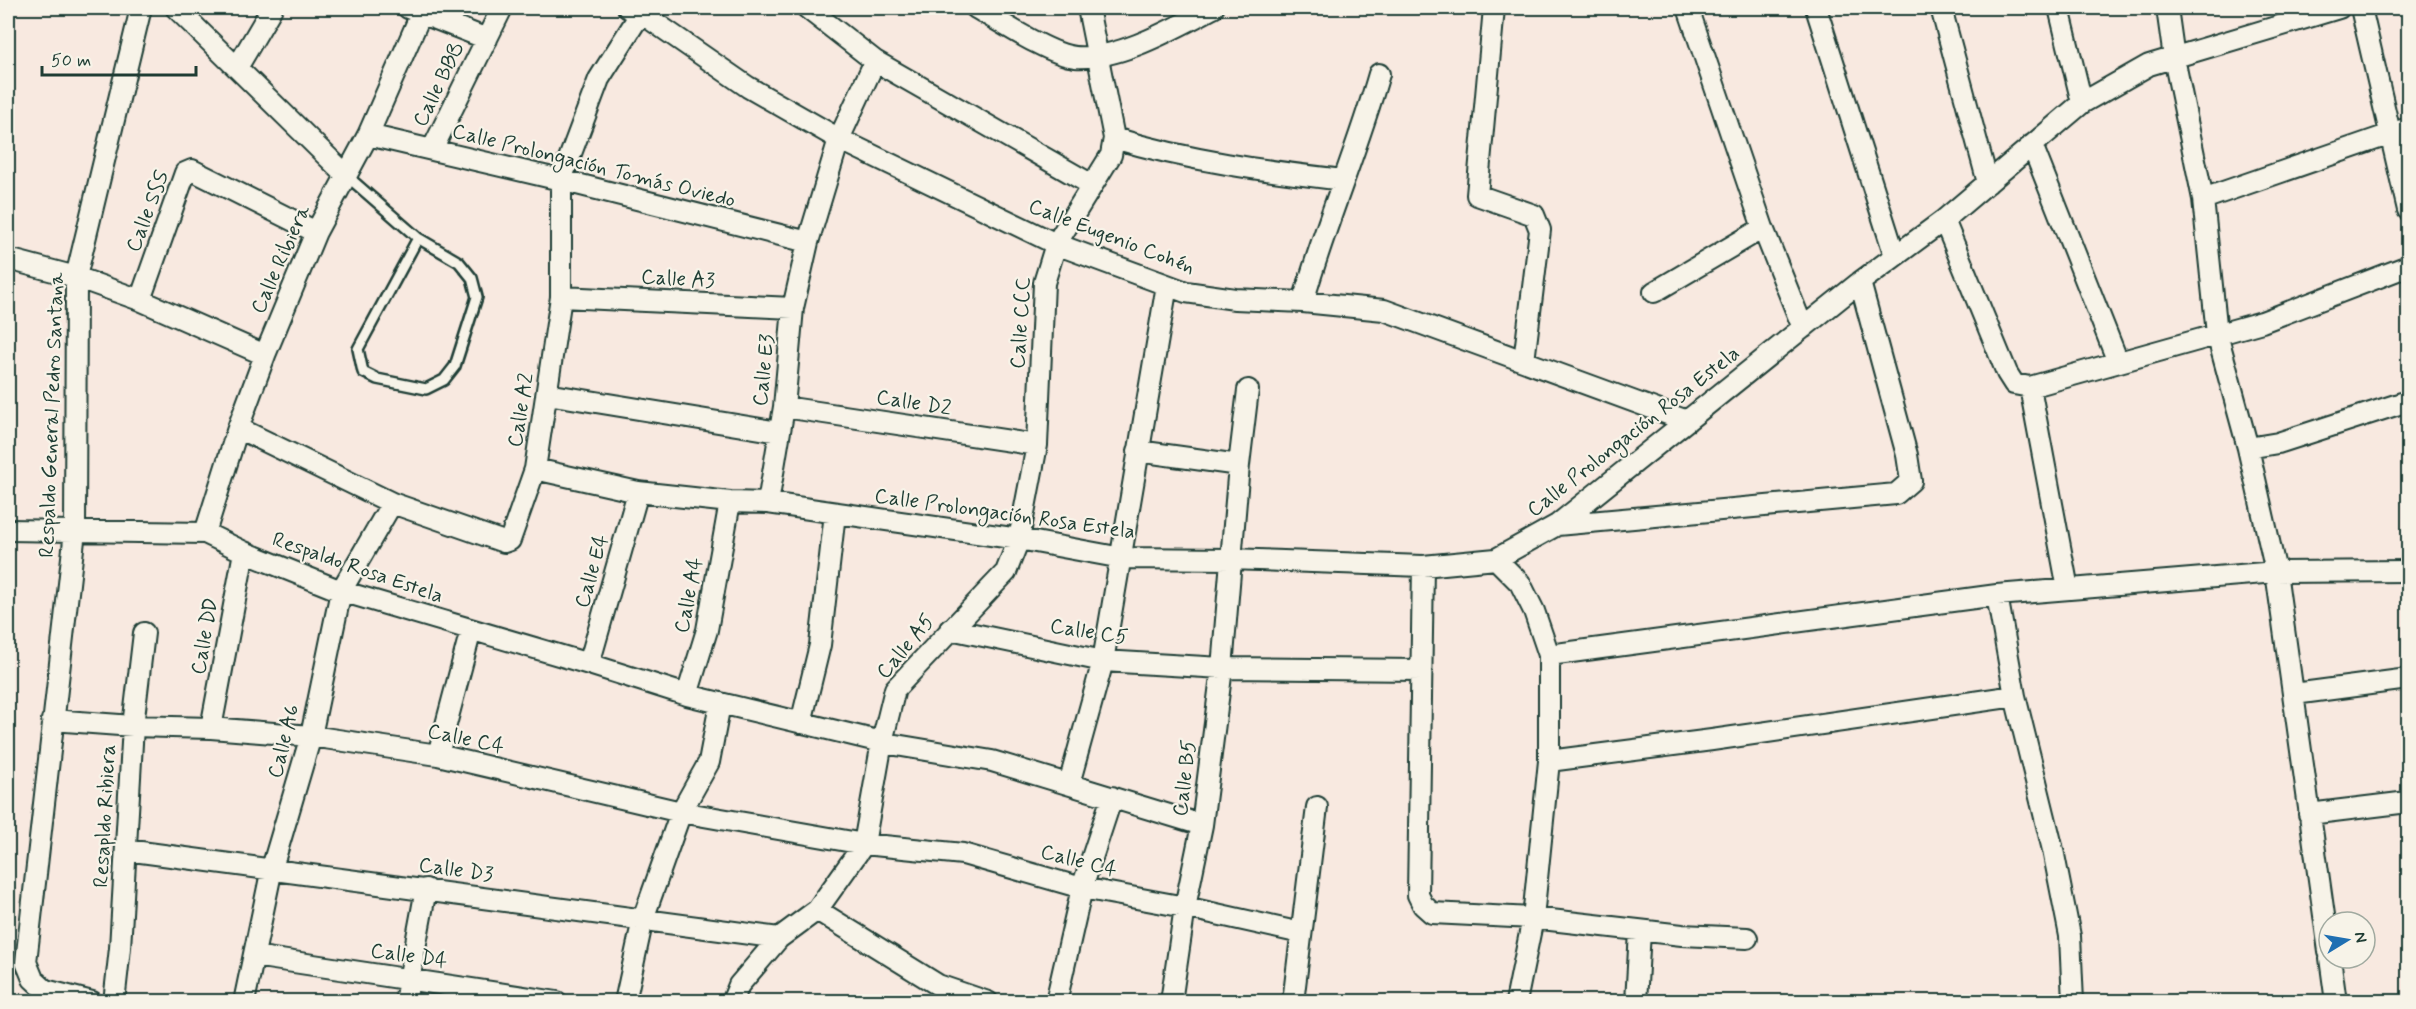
<svg xmlns="http://www.w3.org/2000/svg" width="2416" height="1009" font-family="Mynerve,sans-serif">
	<rect width="100%" height="100%" fill="#f8e9e0"/>
	<filter id="ink" filterUnits="userSpaceOnUse"><feTurbulence type="fractalNoise" baseFrequency=".0167" numOctaves="2"/><feDisplacementMap in="SourceGraphic" scale="12" xChannelSelector="R" yChannelSelector="G"/><feConvolveMatrix kernelMatrix="1 2 1 2 8 2 1 2 1" color-interpolation-filters="sRGB"/></filter>
	<g filter="url(#ink)">
		<g fill="none" stroke-linecap="round" stroke-linejoin="round">
			<defs>
				<path id="lane" d="M 347,176 L 418,238 L 459,262 L 472,278 L 477,297 L 455,366 L 444,380 L 426,389 L 377,379 L 363,372 L 358,349 L 418,238"/>
				<path id="street" d="M 176,8 L 347,176
					M 408,8 L 487,39
					M 628,8 L 641,13 L 748,87 L 839,139 L 1056,244 L 1186,292 L 1235,299 L 1303,302 L 1384,310 L 1687,421
					M 807,8 L 875,61 L 1092,185
					M 976,8 C 999,21 1050,55 1075,57 C 1120,60 1174,28 1213,8
					M 1494,8 L 1477,195 L 1534,215 L 1540,230 L 1524,361
					M 1688,8 L 1763,228 L 1803,328
					M 1816,8 L 1895,256
					M 1941,8 L 1988,183
					M 2059,8 L 2082,103
					M 2167,8 L 2174,58 L 2203,199
					M 2361,8 L 2408,210
					M 238,66 L 272,8
					M 2408,128 L 2203,199 L 2217,334 L 2248,448 L 2278,443 L 2408,401
					M 368,135 L 561,180 L 808,242
					M 1114,138 C 1189,161 1266,171 1343,180
					M 2032,145 L 2118,362
					M 432,150 L 502,8
					M 1944,220 L 2007,373 L 2014,384 L 2030,387 L 2262,322 L 2408,266
					M 8,259 L 76,277 L 140,300 L 265,355
					M 1654,292 L 1763,228
					M 561,297 L 793,308
					M 140,300 L 185,173 L 192,170 L 316,232
					M 1303,302 C 1325,224 1357,151 1379,74
					M 2030,387 L 2068,589
					M 547,394 L 779,432
					M 784,407 L 1037,445
					M 238,428 L 392,503 L 504,542 L 510,540 L 535,469 L 561,297 L 561,180 L 599,79 L 644,8
					M 2248,448 L 2276,572 L 2329,951
					M 1138,451 L 1239,465
					M 535,469 L 638,492 L 730,502 L 768,503 L 1019,539 L 1122,558 L 1231,559 L 1423,566 L 1496,559 L 1557,525 L 1860,282 L 1944,220 L 2082,103 L 2149,65 L 2339,8
					M 768,503 L 784,407 L 793,308 L 808,242 L 839,139 L 875,61
					M 1557,525 L 1896,494 L 1911,481 L 1907,455 L 1860,282
					M 8,530 L 205,533 L 244,552 L 341,591 L 589,664 L 687,695 L 890,744 L 992,761 L 1202,825
					M 205,533 L 238,428 L 265,355 L 316,232 L 368,135 L 421,14
					M 1496,559 L 1520,583 L 1534,611 L 1549,655 L 1549,761 L 1533,918 L 1516,1002
					M 1423,566 L 1418,895 L 1423,905 L 1432,913 L 1533,918 L 1682,935 L 1747,938
					M 1997,595 L 2015,696 L 2053,850 L 2070,936 L 2073,1002
					M 950,629 L 1103,661 L 1222,668 L 1421,670
					M 1549,655 L 1997,595 L 2276,572 L 2408,571
					M 589,664 L 638,492
					M 2294,694 L 2408,679
					M 687,695 L 707,630 L 730,502
					M 52,720 L 133,726 L 211,728 L 311,736 L 438,755 L 681,812 L 864,844 L 963,854 L 1082,888 L 1185,907 L 1301,933
					M 801,723 L 820,645 L 835,513
					M 211,728 L 244,552
					M 438,755 L 471,630
					M 1549,761 L 1712,740 L 2015,696
					M 1069,784 L 1103,661 L 1167,285
					M 2309,814 L 2408,802
					M 126,850 L 779,938
					M 817,910 L 938,985 L 988,1002
					M 254,956 L 557,1002
					M 2330,958 L 2336,1002
					M 92,1002 L 45,990 L 33,979 L 26,962 L 75,531 L 76,277 L 141,8
					M 114,1002 L 120,948 L 133,726 L 144,633
					M 244,1002 L 272,868 L 311,736 L 341,591 L 392,503
					M 405,1002 L 426,889
					M 625,1002 L 643,919 L 681,812 L 709,762 L 720,704
					M 732,1002 L 739,985 L 779,938 L 817,910 L 864,844 L 882,742 L 895,689 L 1006,572 L 1019,539 L 1037,445 L 1044,283 L 1056,244 L 1111,155 L 1114,138 L 1088,8
					M 1056,1002 L 1082,888 L 1112,797
					M 1171,1002 L 1185,907 L 1202,825 L 1222,668 L 1239,465 L 1248,390
					M 1293,1002 L 1317,807
					M 1636,1002 L 1640,931"/>
			</defs>
			<use href="#lane" stroke="#1f3d34" stroke-width="14"/>
			<use href="#street" stroke="#1f3d34" stroke-width="24"/>
			<use href="#lane" stroke="#f7f3e8" stroke-width="9"/>
			<use href="#street" stroke="#f7f3e8" stroke-width="20"/>
		</g>
	</g>
	<g text-anchor="middle" stroke-width="4.5" stroke-linejoin="round" paint-order="stroke">
		<g font-size="21" fill="#1f3d34" stroke="#f7f3e8">
			<text transform="translate(438 84) rotate(-64)" y="7">Calle BBB</text>
			<text transform="translate(594 165) rotate(14)" y="7">Calle Prolongación Tomás Oviedo</text>
			<text transform="translate(147 211) rotate(-69)" y="7">Calle SSS</text>
			<text transform="translate(1112 236) rotate(21)" y="7">Calle Eugenio Cohén</text>
			<text transform="translate(280 259) rotate(-66)" y="7">Calle Ribiera</text>
			<text transform="translate(678 278) rotate(3)" y="7">Calle A3</text>
			<text transform="translate(1020 323) rotate(-86)" y="7">Calle CCC</text>
			<text transform="translate(763 370) rotate(-84)" y="7">Calle E3</text>
			<text transform="translate(914 402) rotate(9)" y="7">Calle D2</text>
			<text transform="translate(520 410) rotate(-81)" y="7">Calle A2</text>
			<text transform="translate(51 415) rotate(-88)" y="7">Respaldo General Pedro Santana</text>
			<text transform="translate(1633 431) rotate(-38)" y="7">Calle Prolongación Rosa Estela</text>
			<text transform="translate(1005 513) rotate(8)" y="7">Calle Prolongación Rosa Estela</text>
			<text transform="translate(358 567) rotate(19)" y="7">Respaldo Rosa Estela</text>
			<text transform="translate(591 571) rotate(-74)" y="7">Calle E4</text>
			<text transform="translate(688 595) rotate(-79)" y="7">Calle A4</text>
			<text transform="translate(1089 631) rotate(9)" y="7">Calle C5</text>
			<text transform="translate(204 636) rotate(-80)" y="7">Calle DD</text>
			<text transform="translate(905 646) rotate(-50)" y="7">Calle A5</text>
			<text transform="translate(466 738) rotate(12)" y="7">Calle C4</text>
			<text transform="translate(283 741) rotate(-76)" y="7">Calle A6</text>
			<text transform="translate(1184 778) rotate(-83)" y="7">Calle B5</text>
			<text transform="translate(104 816) rotate(-87)" y="7">Resapldo Ribiera</text>
			<text transform="translate(1079 860) rotate(14)" y="7">Calle C4</text>
			<text transform="translate(456 869) rotate(8)" y="7">Calle D3</text>
			<text transform="translate(409 955) rotate(8)" y="7">Calle D4</text>
		</g>
	</g>
	<rect width="2416" height="1009" fill="none" stroke="#f7f3e8" stroke-width="30"/>
	<rect x="15" y="15" width="2386" height="979" fill="none" stroke="#1f3d34" stroke-width="2" filter="url(#ink)"/>
	<g transform="translate(2347 940) rotate(79)"><circle r="28" fill="#f7f3e8" stroke="#a1aaa0" stroke-width="1.5"/>
	<path d="M0-4.5L10 22L0 15L-10 22Z" fill="#1f6fb2"/>
	<text y="-9" font-size="16" font-weight="bold" text-anchor="middle" fill="#1f3d34">N</text>
	</g>
	<path d="M42 66v9h154v-9" fill="none" stroke="#1f3d34" stroke-width="3"/>
	<text x="51" y="66" font-size="18" fill="#1f3d34" stroke="#f7f3e8" stroke-width="4.5" paint-order="stroke">50 m</text>
</svg>
